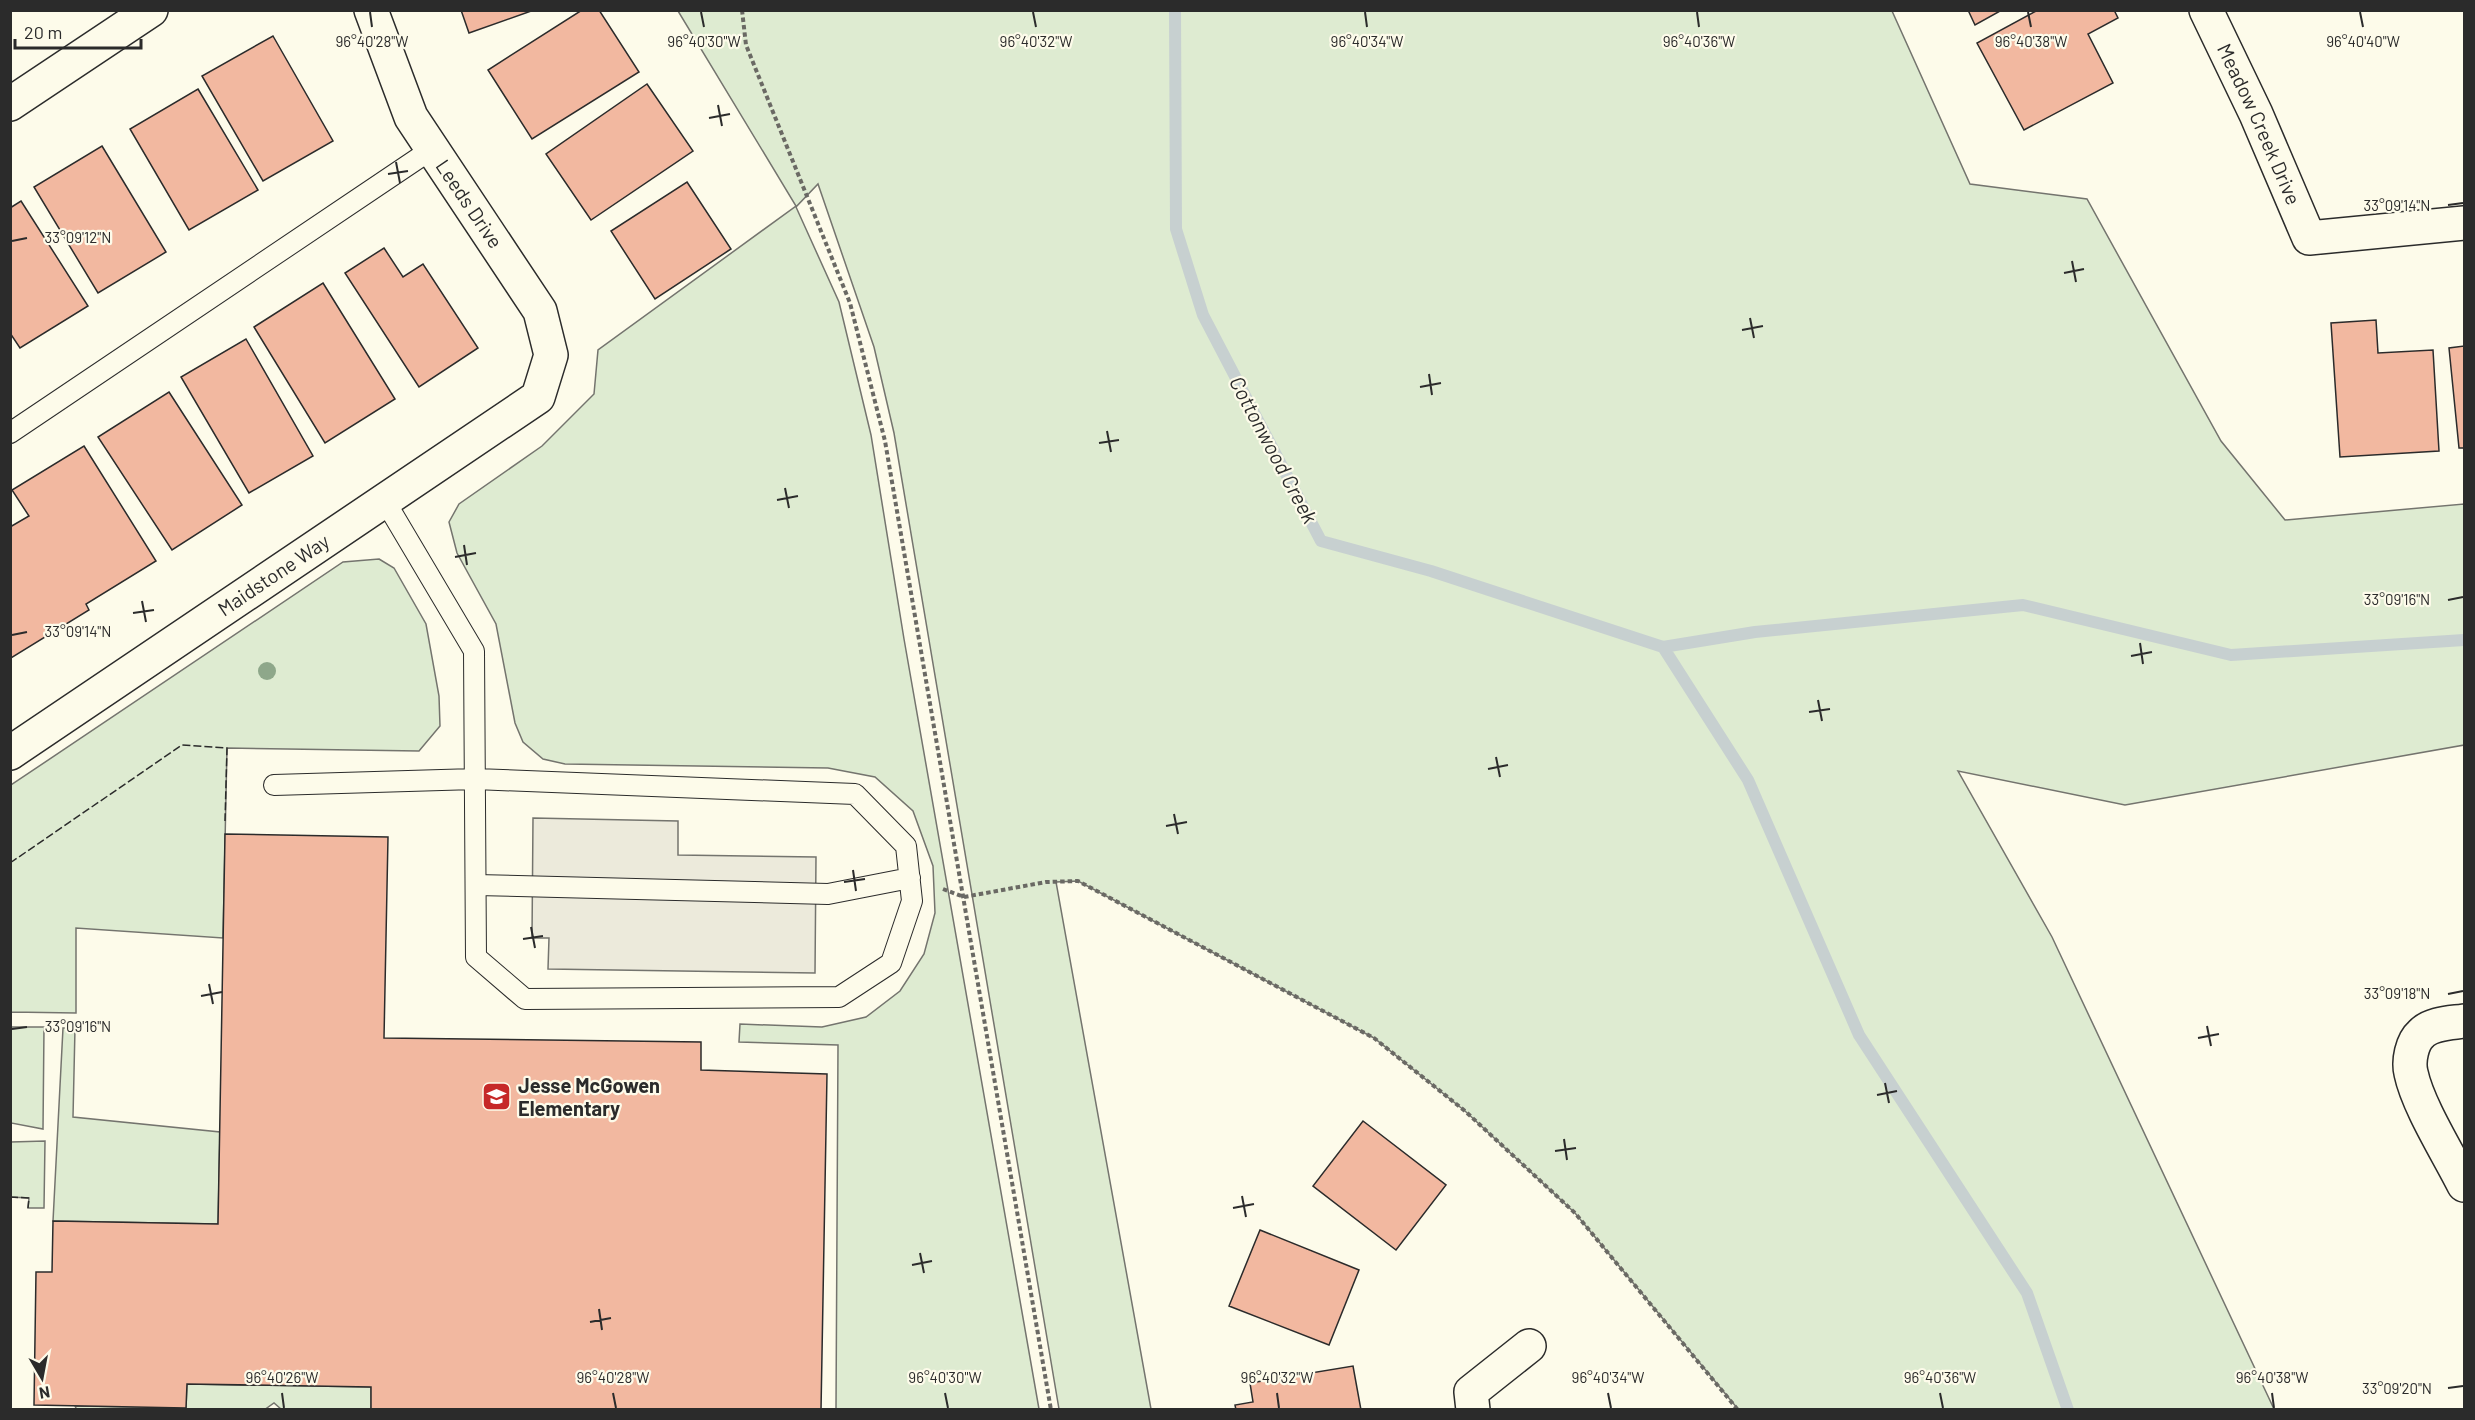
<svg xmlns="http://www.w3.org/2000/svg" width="2475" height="1420" font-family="Barlow,sans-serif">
	<rect width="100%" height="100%" fill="#fdfbea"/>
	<path fill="#deebd1" stroke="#74746e" stroke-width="1.5" d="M 678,11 L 1892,11 L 1970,184 L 2087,199 L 2221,441 L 2285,520 L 2464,504 L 2464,745 L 2125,805 L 1958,771 L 2052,937 L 2274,1409 L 1738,1409 L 1575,1213 L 1465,1111 L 1374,1038 L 1078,881 L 1056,882 L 1151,1409 L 1059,1409 L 894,433 L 874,347 L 818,184 L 796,207 L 839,302 L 871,435 L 904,639 L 1039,1409 L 836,1409 L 838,1045 L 739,1042 L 740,1024 L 822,1027 L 866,1017 L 900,991 L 924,954 L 935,913 L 933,866 L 913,811 L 875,777 L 828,768 L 565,764 L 543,759 L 523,742 L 515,723 L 496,624 L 457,553 L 449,522 L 459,504 L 542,446 L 594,394 L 598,350 L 796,206 Z
		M 379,559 L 394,568 L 426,624 L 439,696 L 440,726 L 419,751 L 227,748 L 223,938 L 76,928 L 76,1013 L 11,1012 L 11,1027 L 44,1027 L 43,1129 L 11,1123 L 11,785 L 343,562 Z
		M 63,1028 L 75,1028 L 73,1117 L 220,1132 L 218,1224 L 53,1221 Z
		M 45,1141 L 44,1208 L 28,1208 L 29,1198 L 11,1197 L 11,1142 Z
		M 187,1384 L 371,1387 L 371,1409 L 281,1409 L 274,1403 L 264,1410 L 77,1410 L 75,1406 L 186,1408 Z"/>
	<path fill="#eceadb" stroke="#74746e" stroke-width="1.5" d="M 533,818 L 678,821 L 678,855 L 816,857 L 815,973 L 548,969 L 549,938 L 532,938 Z"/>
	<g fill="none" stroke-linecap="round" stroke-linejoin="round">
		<path stroke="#c7d0d0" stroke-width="12" d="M 1175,10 L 1176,229 L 1203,315 L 1321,541 L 1431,571 L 1663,647 L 1755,632 L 2023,605 L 2231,655 L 2464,640
			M 1663,647 L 1748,780 L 1859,1035 L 2027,1293 L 2068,1410"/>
	</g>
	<path fill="#f2b8a0" stroke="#2b2b2b" stroke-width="1.5" d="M 461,10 L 534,10 L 469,33 Z
		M 582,10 L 599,10 L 639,72 L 532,139 L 488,70 Z
		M 1968,10 L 2002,10 L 1975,25 Z
		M 2038,10 L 2114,10 L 2118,18 L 2088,34 L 2113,83 L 2024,130 L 1977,43 Z
		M 273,36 L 333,141 L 263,181 L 202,76 Z
		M 647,84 L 693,151 L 591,220 L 546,154 Z
		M 198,89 L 258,190 L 189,230 L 130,129 Z
		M 102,146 L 166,252 L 98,293 L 34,187 Z
		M 687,182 L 731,249 L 655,299 L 611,231 Z
		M 21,201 L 88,306 L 20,348 L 10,333 L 10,208 Z
		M 384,248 L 403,277 L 423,264 L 478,348 L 419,387 L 345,273 Z
		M 323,283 L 395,399 L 325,443 L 254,327 Z
		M 2376,320 L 2378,353 L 2433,350 L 2439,451 L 2340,457 L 2331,323 Z
		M 246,339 L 313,456 L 249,493 L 181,377 Z
		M 2464,346 L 2464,448 L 2459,448 L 2449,348 Z
		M 169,392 L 242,505 L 172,550 L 98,437 Z
		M 84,446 L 156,561 L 86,604 L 89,610 L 11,658 L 10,527 L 29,516 L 12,490 Z
		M 225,834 L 388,837 L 384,1038 L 701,1042 L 701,1070 L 827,1074 L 821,1410 L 371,1410 L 371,1387 L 187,1384 L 186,1408 L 34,1405 L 36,1272 L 52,1272 L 53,1221 L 218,1224 Z
		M 1363,1121 L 1446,1185 L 1396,1250 L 1313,1186 Z
		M 1260,1230 L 1359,1270 L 1329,1345 L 1229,1306 Z
		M 1353,1366 L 1361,1410 L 1236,1410 L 1235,1405 L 1253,1402 L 1250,1383 Z"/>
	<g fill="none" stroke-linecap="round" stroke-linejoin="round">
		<defs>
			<path id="service" d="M 10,433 L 432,149
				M 274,785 L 475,779 L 855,794 L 906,846 L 912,901 L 891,963 L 839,997 L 525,999 L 476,957 L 474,651 L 385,501
				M 476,885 L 828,894 L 910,878"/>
			<g id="minor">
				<path id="s1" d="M 2206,10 L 2256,114 L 2309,238 L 2464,223"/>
				<path d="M 10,104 L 151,10"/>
				<path id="s2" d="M 10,753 L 538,397 L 551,355 L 540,311 L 411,117 L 371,10"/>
				<path d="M 2464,1021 C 2451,1023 2431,1023 2421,1034 C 2412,1042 2408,1061 2411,1073 C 2418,1106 2448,1153 2464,1185"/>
				<path d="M 1473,1410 L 1471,1392 L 1529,1346"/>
			</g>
		</defs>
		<use href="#service" stroke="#2b2b2b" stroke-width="22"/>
		<use href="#minor" stroke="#2b2b2b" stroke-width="36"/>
		<path stroke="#6a6964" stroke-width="4" stroke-dasharray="4.5 3" stroke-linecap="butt" d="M 742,10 L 746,45 L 850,303 L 885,441 L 1051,1410
			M 943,889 L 964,897 L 1046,882 L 1078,881 L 1374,1038 L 1465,1111 L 1575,1213 L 1738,1410"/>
		<use href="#service" stroke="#fdfbea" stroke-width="20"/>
		<use href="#minor" stroke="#fdfbea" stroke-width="33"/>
		<path stroke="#2b2b2b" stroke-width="1.5" stroke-dasharray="8 3" stroke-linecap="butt" d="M 10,863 L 182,745 L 227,748 L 225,821
			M 10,1197 L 29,1198 L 28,1208"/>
	</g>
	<circle fill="#8ea78a" cx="267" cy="671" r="9"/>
	<path fill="none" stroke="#2b2b2b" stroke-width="2" d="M 370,12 L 372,27M 701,12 L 704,27M 1033,12 L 1036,27M 1365,12 L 1367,27M 1697,12 L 1699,27M 2028,12 L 2031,27M 2360,12 L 2363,27M 718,105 L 722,126M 709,118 L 730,114M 396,162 L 400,183M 388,174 L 408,171M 2448,205 L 2463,203M 12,241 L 27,238M 2072,261 L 2076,282M 2064,273 L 2084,269M 1750,318 L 1754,338M 1742,330 L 1763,326M 1429,374 L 1432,395M 1420,387 L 1441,383M 1107,431 L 1111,452M 1099,443 L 1119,440M 785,488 L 789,508M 777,500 L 798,496M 464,545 L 467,565M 455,557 L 476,553M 2448,600 L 2463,597M 142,601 L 146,622M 133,613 L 154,610M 12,635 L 27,632M 2140,643 L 2143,664M 2131,656 L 2152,652M 1818,700 L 1822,721M 1809,712 L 1830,709M 1496,757 L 1500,777M 1488,769 L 1508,765M 1174,814 L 1178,834M 1166,826 L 1187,822M 853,870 L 856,891M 844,882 L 865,879M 531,927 L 535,948M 523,939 L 543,936M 209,984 L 213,1004M 2448,994 L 2463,991M 201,996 L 222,992M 2207,1026 L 2211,1046M 12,1029 L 27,1027M 2198,1038 L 2219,1034M 1885,1083 L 1889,1103M 1877,1095 L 1897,1091M 1564,1139 L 1567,1160M 1555,1151 L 1576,1148M 1242,1196 L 1246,1217M 1233,1208 L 1254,1204M 920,1253 L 924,1273M 912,1265 L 932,1261M 599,1309 L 602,1330M 590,1322 L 611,1318M 2448,1388 L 2463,1386M 282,1393 L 284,1408M 613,1393 L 616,1408M 945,1393 L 948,1408M 1277,1393 L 1279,1408M 1608,1393 L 1611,1408M 1940,1393 L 1943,1408M 2272,1393 L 2274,1408"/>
	<defs>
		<symbol id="school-square" viewBox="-11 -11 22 22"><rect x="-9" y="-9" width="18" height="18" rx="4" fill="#c62828" stroke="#fdfbea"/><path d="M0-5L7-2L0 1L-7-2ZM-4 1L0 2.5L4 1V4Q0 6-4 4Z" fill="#fff"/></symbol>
	</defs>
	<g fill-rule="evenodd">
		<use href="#school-square" x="480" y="1080" width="33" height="33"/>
	</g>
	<g text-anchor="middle" stroke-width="4.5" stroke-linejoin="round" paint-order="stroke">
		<g font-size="20" fill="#2b2b2b" stroke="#fdfbea">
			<text dy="7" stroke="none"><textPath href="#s1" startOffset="126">Meadow Creek Drive</textPath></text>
			<text transform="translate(469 204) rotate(56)" y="7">Leeds Drive</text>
			<text dy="7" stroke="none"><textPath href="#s2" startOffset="318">Maidstone Way</textPath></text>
		</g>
		<g font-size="20" font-weight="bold" fill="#2b2b2b" stroke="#fdfbea" text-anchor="start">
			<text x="518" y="1093">Jesse McGowen<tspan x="518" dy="23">Elementary</tspan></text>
		</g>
		<g font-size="21" font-style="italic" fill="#2b2b2b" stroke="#fdfbea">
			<text transform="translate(1273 450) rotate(62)" y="7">Cottonwood Creek</text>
		</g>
	</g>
	<g font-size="15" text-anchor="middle" fill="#2b2b2b" stroke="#fdfbea" stroke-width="4.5" stroke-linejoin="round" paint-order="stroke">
		<text x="372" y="47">96°40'28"W</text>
		<text x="704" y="47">96°40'30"W</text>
		<text x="1036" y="47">96°40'32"W</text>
		<text x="1367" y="47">96°40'34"W</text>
		<text x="1699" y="47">96°40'36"W</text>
		<text x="2031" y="47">96°40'38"W</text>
		<text x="2363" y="47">96°40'40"W</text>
		<text x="2397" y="211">33°09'14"N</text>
		<text x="78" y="243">33°09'12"N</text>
		<text x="2397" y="605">33°09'16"N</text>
		<text x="78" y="637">33°09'14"N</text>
		<text x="2397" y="999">33°09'18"N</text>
		<text x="78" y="1032">33°09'16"N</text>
		<text x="282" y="1383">96°40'26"W</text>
		<text x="613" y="1383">96°40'28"W</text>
		<text x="945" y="1383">96°40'30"W</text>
		<text x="1277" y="1383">96°40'32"W</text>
		<text x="1608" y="1383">96°40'34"W</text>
		<text x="1940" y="1383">96°40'36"W</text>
		<text x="2272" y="1383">96°40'38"W</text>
		<text x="2397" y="1394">33°09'20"N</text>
	</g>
	<rect width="2475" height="1420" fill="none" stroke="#2b2b2b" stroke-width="24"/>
	<g transform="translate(42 1378) rotate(170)" stroke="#fdfbea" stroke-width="4.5" paint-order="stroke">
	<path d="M0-4.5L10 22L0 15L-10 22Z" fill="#2b2b2b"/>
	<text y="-9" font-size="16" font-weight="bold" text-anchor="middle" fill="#2b2b2b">N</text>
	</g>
	<path d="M15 39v9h126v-9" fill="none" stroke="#2b2b2b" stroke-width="3"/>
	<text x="24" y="39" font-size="18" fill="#2b2b2b" stroke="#fdfbea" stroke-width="4.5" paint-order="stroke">20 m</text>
</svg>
